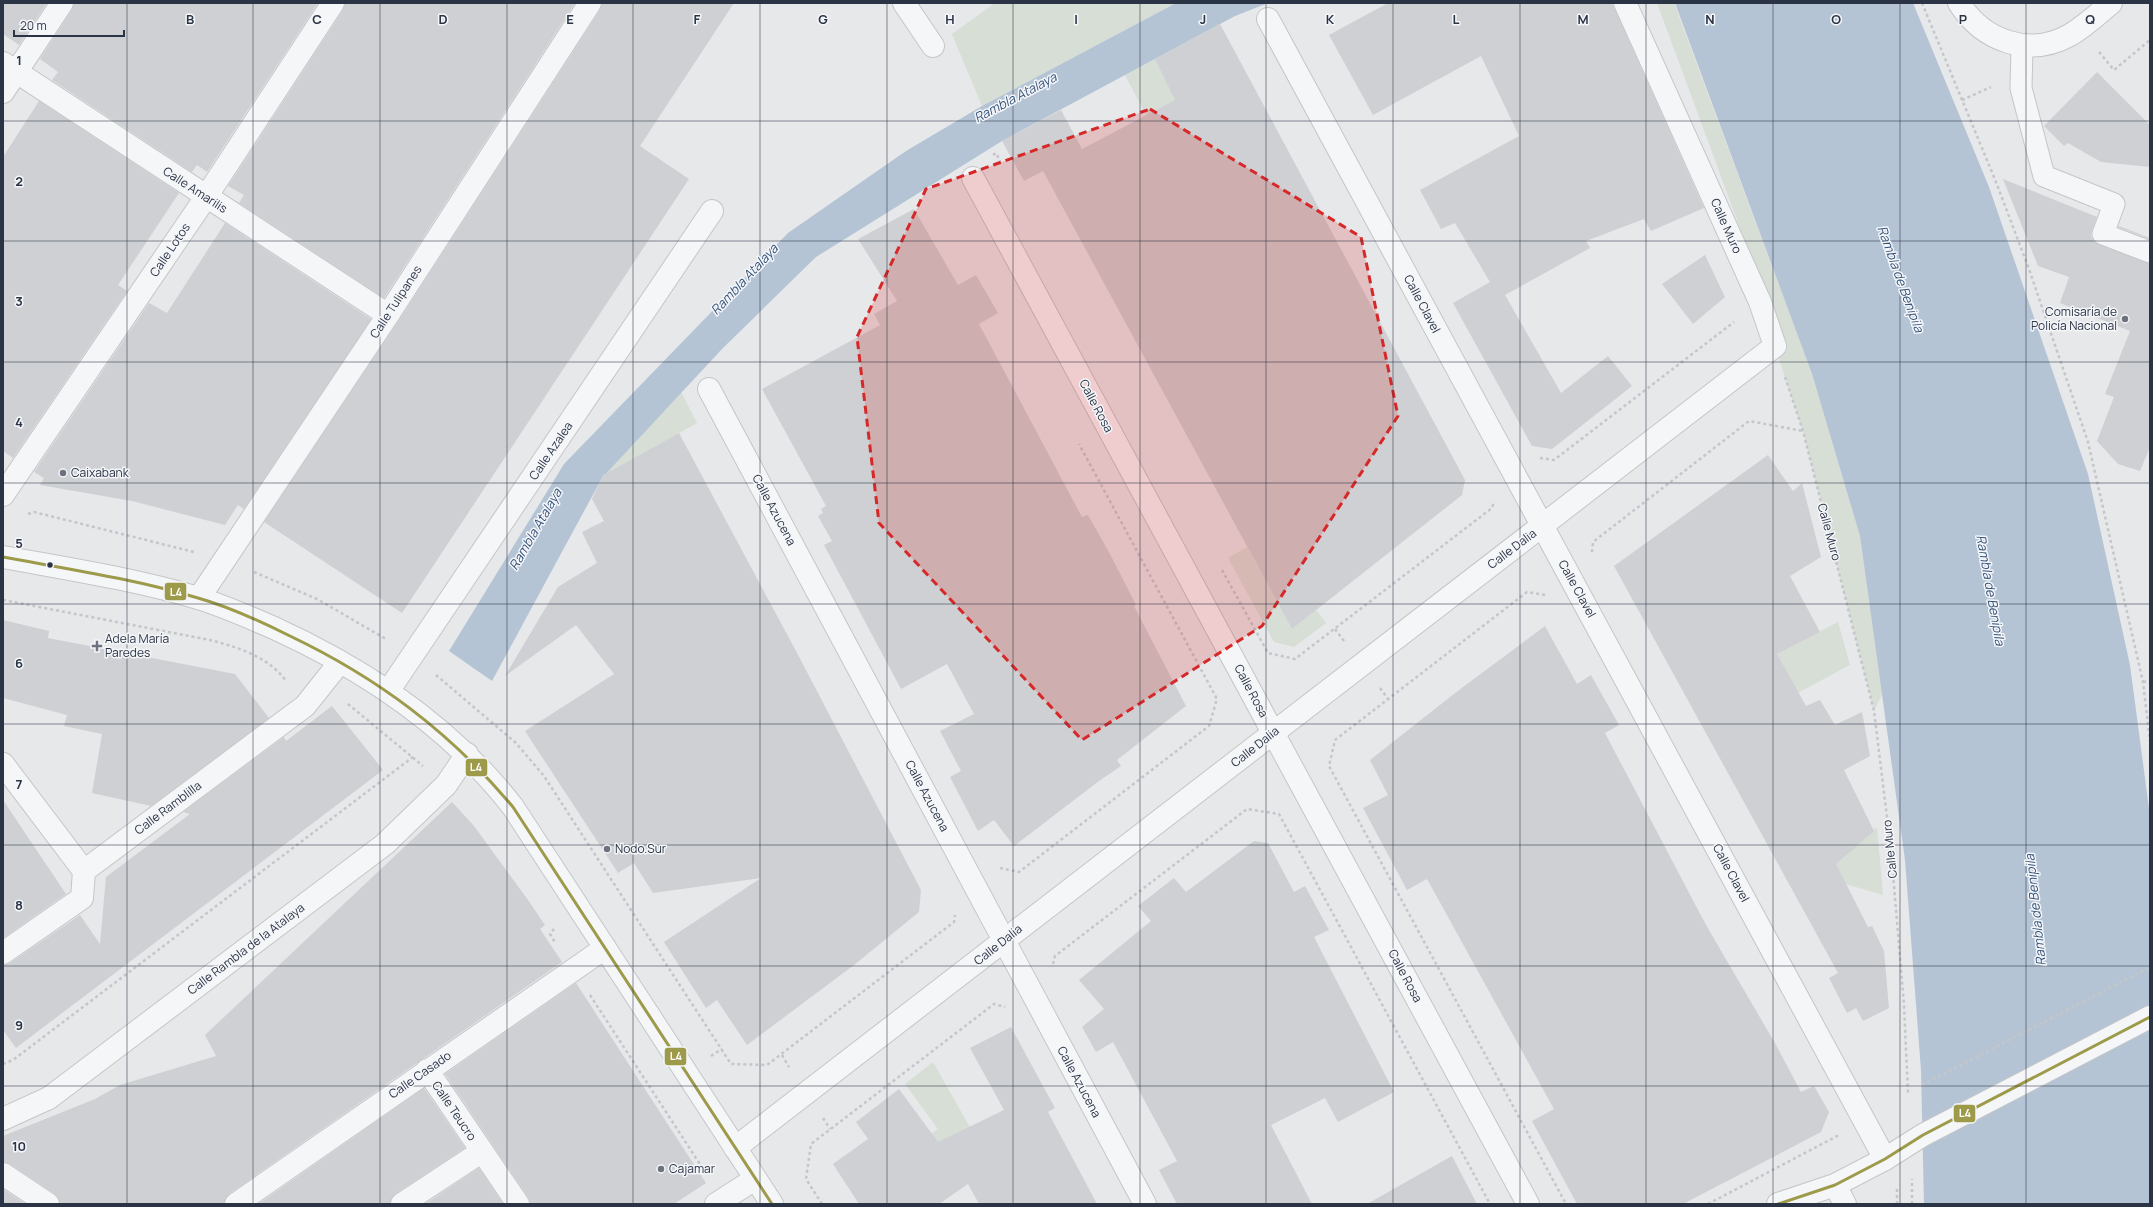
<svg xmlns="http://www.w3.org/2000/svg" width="2153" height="1207" font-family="Manrope,sans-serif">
	<rect width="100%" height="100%" fill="#e6e8ea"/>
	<path fill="#d6ded6" d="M 995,3 L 1176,3 L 982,106 L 952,34 Z
		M 1657,3 L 1674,3 L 1812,374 L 1860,536 L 1882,694 L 1874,711 L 1803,431 L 1760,302 L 1747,247 Z
		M 1155,59 L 1176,100 L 1146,115 L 1125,75 Z
		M 681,392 L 697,423 L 612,470 L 602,478 Z
		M 1247,547 L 1292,629 L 1316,610 L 1326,623 L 1294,647 L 1274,642 L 1228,558 Z
		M 1838,622 L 1850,665 L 1762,712 L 1741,673 Z
		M 1877,827 L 1883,895 L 1822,877 Z
		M 933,1062 L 981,1147 L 895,1160 L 938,1129 L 905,1084 Z"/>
	<path fill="#b4c4d5" d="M 1176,3 L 1268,3 L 1235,16 L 1002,141 L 816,257 L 722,349 L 602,478 L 492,681 L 449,651 L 564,464 L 788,233 L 906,151 L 982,106 Z
		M 1675,3 L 1913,3 L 1989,187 L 2088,474 L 2130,665 L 2150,816 L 2150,1204 L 1924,1204 L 1921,1070 L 1905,860 L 1860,536 L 1812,374 Z"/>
	<path fill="#ced0d3" d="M 3,3 L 47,3 L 19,45 L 3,34 Z
		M 74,3 L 318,3 L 207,172 L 197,165 L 192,172 L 52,80 L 58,72 L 40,59 L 72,10 Z
		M 345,3 L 575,3 L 384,298 L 239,203 L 244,195 L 228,186 L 343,10 Z
		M 602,3 L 734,3 L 640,146 L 689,179 L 402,613 L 264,522 L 398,322 L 600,10 Z
		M 1388,3 L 1612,3 L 1704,208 L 1651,231 L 1644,219 L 1586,241 L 1590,248 L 1505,295 L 1561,393 L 1608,356 L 1632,386 L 1552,449 L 1532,446 L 1453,303 L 1490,282 L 1455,223 L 1441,229 L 1420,190 L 1519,136 L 1481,56 L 1373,115 L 1329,35 Z
		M 1220,24 L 1465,480 L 1462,495 L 1292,629 L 1043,171 L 1024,181 L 1002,141 L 1061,110 L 1082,149 L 1175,100 L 1155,59 Z
		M 2097,72 L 2150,125 L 2150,167 L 2101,162 L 2068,143 L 2064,146 L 2044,126 Z
		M 39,101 L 179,193 L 118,285 L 127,291 L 13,458 L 3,451 L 3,157 Z
		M 2003,179 L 2097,217 L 2092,230 L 2091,236 L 2094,242 L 2150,264 L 2150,447 L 2140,471 L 2118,464 L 2097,441 L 2114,397 L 2105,394 L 2130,331 L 2060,303 L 2069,277 L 2038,266 Z
		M 914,209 L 958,285 L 976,275 L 998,313 L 979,324 L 1082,517 L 1088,515 L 1110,554 L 1136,605 L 1134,606 L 1186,706 L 1117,760 L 1121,766 L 1099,781 L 1014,846 L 994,820 L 978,831 L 950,777 L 961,771 L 940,731 L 974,714 L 947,664 L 901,689 L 824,545 L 832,541 L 818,516 L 823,513 L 821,509 L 826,506 L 762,389 L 880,325 L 874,314 L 897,301 L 858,239 Z
		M 225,223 L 371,319 L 244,509 L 238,505 L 225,525 L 132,501 L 40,485 L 44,478 L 34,472 L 149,303 L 167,313 Z
		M 2119,226 L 2150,238 L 2150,239 L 2118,227 Z
		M 1705,255 L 1725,297 L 1693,324 L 1662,284 Z
		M 679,433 L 796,651 L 921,890 L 919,912 L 854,965 L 747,1045 L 717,1000 L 706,1008 L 664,942 L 761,878 L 653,893 L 634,863 L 618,873 L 525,731 L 614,674 L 576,625 L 505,676 L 558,587 L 597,563 L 582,532 L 604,521 L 592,499 L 603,475 Z
		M 1768,455 L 1793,491 L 1802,483 L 1821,557 L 1790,576 L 1820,632 L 1777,654 L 1806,706 L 1820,700 L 1835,725 L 1862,712 L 1870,756 L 1844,770 L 1874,831 L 1836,864 L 1868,927 L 1872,926 L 1884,951 L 1889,1008 L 1863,1021 L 1856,1008 L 1847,1013 L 1829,978 L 1838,973 L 1614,566 Z
		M 3,620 L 49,631 L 48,638 L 235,674 L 269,718 L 151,806 L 92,793 L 102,734 L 64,726 L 67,715 L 3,698 Z
		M 1545,626 L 1577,684 L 1591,675 L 1619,725 L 1605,733 L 1706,925 L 1776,1045 L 1801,1092 L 1814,1086 L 1829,1112 L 1821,1132 L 1683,1204 L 1577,1204 L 1532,1121 L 1554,1109 L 1427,879 L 1407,890 L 1363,808 L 1388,795 L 1370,760 L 1459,690 Z
		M 332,706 L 383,770 L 16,1048 L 3,1030 L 3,965 L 10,963 L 80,915 L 100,944 L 106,877 L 190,814 L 183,812 L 284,737 L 286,741 Z
		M 3,800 L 66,894 L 3,938 Z
		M 452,802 L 474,826 L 528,900 L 545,925 L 540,929 L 562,962 L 229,1194 L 224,1204 L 60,1204 L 55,1194 L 10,1164 L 3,1162 L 3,1136 L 95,1099 L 120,1085 L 216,1056 L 205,1035 Z
		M 1254,841 L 1268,843 L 1294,892 L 1305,886 L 1329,930 L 1314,937 L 1394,1092 L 1338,1122 L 1325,1098 L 1271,1125 L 1312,1204 L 1177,1204 L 1159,1170 L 1177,1161 L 1113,1042 L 1096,1052 L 1082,1027 L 1104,1009 L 1079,980 L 1151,921 L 1138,906 L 1174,878 L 1186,892 Z
		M 576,983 L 706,1183 L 674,1204 L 530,1204 L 528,1197 L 445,1074 Z
		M 1011,1027 L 1055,1108 L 1048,1112 L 1097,1204 L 979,1204 L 968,1184 L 939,1204 L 859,1204 L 833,1164 L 868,1139 L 856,1122 L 899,1089 L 938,1142 L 1004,1110 L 970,1048 Z
		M 424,1088 L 465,1148 L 395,1194 L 390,1204 L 258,1204 Z
		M 1452,1156 L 1477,1204 L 1367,1204 Z
		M 479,1168 L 503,1204 L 425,1204 Z
		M 3,1189 L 25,1204 L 3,1204 Z"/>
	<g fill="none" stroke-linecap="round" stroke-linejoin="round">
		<defs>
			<path id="service" d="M 2022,46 L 2021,88 L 2044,176 L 2114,204 L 2103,234 L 2150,252"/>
			<path id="pedestrian" d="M 3,1119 L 49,1098
				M 3,1174 L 48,1204"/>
			<path id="minor" d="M 904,3 L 933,46
				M 1959,3 C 1983,41 2029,58 2070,35 C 2085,26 2098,14 2111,3
				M 1268,19 L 1885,1159
				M 3,63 L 388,315
				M 3,92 L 62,3
				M 973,178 L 1528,1204
				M 709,389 L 1145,1204
				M 3,495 L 206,197 L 333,3
				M 199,598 L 388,315 L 590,3
				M 389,690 L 712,211
				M 3,764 L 84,871
				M 3,953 L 82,898 L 84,871 L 305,706 L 340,662
				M 427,1070 L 518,1204
				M 49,1098 L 385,844 L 446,785 L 467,754
				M 735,1148 L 1775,346 L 1760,302 L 1625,3
				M 236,1204 L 605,948
				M 402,1204 L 481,1152
				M 716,1204 L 755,1179"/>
			<path id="tertiary" d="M 3,557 C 68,569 134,579 198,598 C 224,606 249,617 274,628 C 366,670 451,727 513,807 L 772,1204
				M 1835,1185 L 1845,1204
				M 1778,1204 L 1835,1185 L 1885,1159 L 1923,1135 L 2150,1017"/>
		</defs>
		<use href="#service" stroke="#c4c6c8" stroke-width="23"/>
		<use href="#pedestrian" stroke="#c4c6c8" stroke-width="24"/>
		<use href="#minor" stroke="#c4c6c8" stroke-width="24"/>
		<use href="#tertiary" stroke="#c4c6c8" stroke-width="24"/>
		<path stroke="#c5c6ca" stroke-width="2.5" stroke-dasharray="3 3" stroke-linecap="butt" d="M 1922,3 L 1996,182 L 2029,269 L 2088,442 L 2143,682 L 2150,741
			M 2099,52 L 2114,70 L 2150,40
			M 1962,100 L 1991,87
			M 993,155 L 996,153 L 1000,161
			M 1785,377 L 1803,431 L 1874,711 L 1891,850 L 1904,1005 L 1908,1093
			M 1540,458 L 1554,460 L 1734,322
			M 28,514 L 34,512 L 194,552
			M 1592,552 L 1593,542 L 1749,421 L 1803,431
			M 1222,570 L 1268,653 L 1295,659 L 1492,508 L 1494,501
			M 254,572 L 317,599 L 386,639
			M 1545,595 L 1527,592 L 1335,740 L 1329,766 L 1566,1204
			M 3,600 L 210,640 C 237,647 269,657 286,681
			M 1335,629 L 1344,641
			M 436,675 L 516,743 L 544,776 L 731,1064 L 767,1065 L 954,922 L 955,915
			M 2143,682 L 2150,681
			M 1380,688 L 1388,699
			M 348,704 L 423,766
			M 1000,868 L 1019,872 L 1209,726 L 1217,699 L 1079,444
			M 554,929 L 550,934 L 556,944
			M 1053,964 L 1055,956 L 1247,809 L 1279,814 L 1490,1204
			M 590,995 L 707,1175
			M 782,1055 L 789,1067
			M 711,1056 L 722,1049
			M 3,1064 L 13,1060 L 413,757
			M 1922,1085 L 2150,967
			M 823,1118 L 830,1129
			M 822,1204 L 806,1179 L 811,1144 L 994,1004 L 1005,1007
			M 1708,1204 L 1839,1135
			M 1897,1204 L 1897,1187
			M 1912,1204 L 1912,1179"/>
		<use href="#service" stroke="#f5f6f7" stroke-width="21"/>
		<use href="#pedestrian" stroke="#f5f6f7" stroke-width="22"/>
		<use href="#minor" stroke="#f5f6f7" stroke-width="22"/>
		<use href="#tertiary" stroke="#f5f6f7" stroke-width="22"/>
		<defs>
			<path id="bus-1" d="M 3,557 C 68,569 134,579 198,598 C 230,607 260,621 290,636 C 378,678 450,732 513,807 L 772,1204
				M 1778,1204 L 1835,1185 L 1885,1159 L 1923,1135 L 2150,1017"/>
		</defs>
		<use href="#bus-1" stroke="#f4f6f9" stroke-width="6"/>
		<use href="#bus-1" stroke="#9d9a4a" stroke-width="3"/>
	</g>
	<path fill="#d62828" fill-opacity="0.2" stroke="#d62828" stroke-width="3" stroke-dasharray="8 5" stroke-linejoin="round" d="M 1150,109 L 1361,237 L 1398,416 L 1262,626 L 1082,740 L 879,523 L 857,337 L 926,189 Z"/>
	<path fill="none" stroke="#2b3445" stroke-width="1" stroke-opacity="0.55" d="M 127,3 L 127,1204M 253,3 L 253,1204M 380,3 L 380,1204M 507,3 L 507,1204M 633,3 L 633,1204M 760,3 L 760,1204M 887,3 L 887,1204M 1013,3 L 1013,1204M 1140,3 L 1140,1204M 1266,3 L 1266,1204M 1393,3 L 1393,1204M 1520,3 L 1520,1204M 1646,3 L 1646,1204M 1773,3 L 1773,1204M 1900,3 L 1900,1204M 2026,3 L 2026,1204M 3,121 L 2150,121M 3,241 L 2150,241M 3,362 L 2150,362M 3,483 L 2150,483M 3,604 L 2150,604M 3,724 L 2150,724M 3,845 L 2150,845M 3,966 L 2150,966M 3,1086 L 2150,1086"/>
	<g fill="#6c737f" stroke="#f4f6f9" stroke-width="1.5">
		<circle cx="2125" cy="319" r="4"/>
		<circle cx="63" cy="473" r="4"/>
		<path d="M95 640h4v4h4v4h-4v4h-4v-4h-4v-4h4z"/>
		<circle cx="607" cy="849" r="4"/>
		<circle cx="661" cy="1169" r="4"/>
	</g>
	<circle fill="#2b3445" stroke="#f4f6f9" stroke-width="1.5" cx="50" cy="565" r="3.5"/>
	<g text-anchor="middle" stroke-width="3" stroke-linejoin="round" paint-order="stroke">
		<g font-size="12" fill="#2b3445" stroke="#f4f6f9">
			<text transform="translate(195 190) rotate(33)" y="4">Calle Amarilis</text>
			<text transform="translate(1726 226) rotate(66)" y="4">Calle Muro</text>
			<text transform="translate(170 250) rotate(-56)" y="4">Calle Lotos</text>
			<text transform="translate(396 302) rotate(-57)" y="4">Calle Tulipanes</text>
			<text transform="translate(1422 304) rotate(62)" y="4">Calle Clavel</text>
			<text transform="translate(1096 406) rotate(62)" y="4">Calle Rosa</text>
			<text transform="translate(551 451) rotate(-56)" y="4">Calle Azalea</text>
			<text transform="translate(774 510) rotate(62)" y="4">Calle Azucena</text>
			<text transform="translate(1829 532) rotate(75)" y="4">Calle Muro</text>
			<text transform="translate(1512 549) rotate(-37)" y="4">Calle Dalia</text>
			<text transform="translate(1577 589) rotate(61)" y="4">Calle Clavel</text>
			<text transform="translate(1251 691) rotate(62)" y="4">Calle Rosa</text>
			<text transform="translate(1255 747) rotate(-38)" y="4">Calle Dalia</text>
			<text transform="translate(927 796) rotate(62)" y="4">Calle Azucena</text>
			<text transform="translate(168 808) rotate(-37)" y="4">Calle Ramblilla</text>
			<text transform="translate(1890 849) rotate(-96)" y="4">Calle Muro</text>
			<text transform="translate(1731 873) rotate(62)" y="4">Calle Clavel</text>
			<text transform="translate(998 945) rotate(-38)" y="4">Calle Dalia</text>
			<text transform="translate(246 949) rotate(-37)" y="4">Calle Rambla de la Atalaya</text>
			<text transform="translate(1405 976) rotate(62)" y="4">Calle Rosa</text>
			<text transform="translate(420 1075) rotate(-35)" y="4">Calle Casado</text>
			<text transform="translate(1079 1082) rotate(62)" y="4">Calle Azucena</text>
			<text transform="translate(454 1111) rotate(56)" y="4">Calle Teucro</text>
		</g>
		<g font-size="12" fill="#2b3445" stroke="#f4f6f9" text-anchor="start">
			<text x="2117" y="316" text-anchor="end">Comisaría de<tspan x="2117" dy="14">Policía Nacional</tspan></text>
			<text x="71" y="477">Caixabank</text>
			<text x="105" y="643">Adela María<tspan x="105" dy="14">Paredes</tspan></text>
			<text x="615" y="853">Nodo.Sur</text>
			<text x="669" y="1173">Cajamar</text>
		</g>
		<g font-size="13" font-style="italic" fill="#34527a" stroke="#f4f6f9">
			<text transform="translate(1015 97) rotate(-28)" y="5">Rambla Atalaya</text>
			<text transform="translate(744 279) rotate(-47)" y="5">Rambla Atalaya</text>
			<text transform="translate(1901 279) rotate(70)" y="5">Rambla de Benipila</text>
			<text transform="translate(535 529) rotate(-60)" y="5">Rambla Atalaya</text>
			<text transform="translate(1991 590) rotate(80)" y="5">Rambla de Benipila</text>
			<text transform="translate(2035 910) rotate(-96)" y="5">Rambla de Benipila</text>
		</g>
	</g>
	<g font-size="13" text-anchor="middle" font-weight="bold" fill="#2b3445" stroke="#f4f6f9" stroke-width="3" stroke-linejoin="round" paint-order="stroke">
		<text x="190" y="24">B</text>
		<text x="317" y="24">C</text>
		<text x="443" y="24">D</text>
		<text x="570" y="24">E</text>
		<text x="697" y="24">F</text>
		<text x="823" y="24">G</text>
		<text x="950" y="24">H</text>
		<text x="1076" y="24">I</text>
		<text x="1203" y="24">J</text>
		<text x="1330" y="24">K</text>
		<text x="1456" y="24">L</text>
		<text x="1583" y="24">M</text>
		<text x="1710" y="24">N</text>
		<text x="1836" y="24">O</text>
		<text x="1963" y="24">P</text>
		<text x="2090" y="24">Q</text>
		<text x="19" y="65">1</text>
		<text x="19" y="186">2</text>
		<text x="19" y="306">3</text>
		<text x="19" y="427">4</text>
		<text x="19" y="548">5</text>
		<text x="19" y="668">6</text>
		<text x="19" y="789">7</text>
		<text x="19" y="910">8</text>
		<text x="19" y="1030">9</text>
		<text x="19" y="1151">10</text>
	</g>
	<g stroke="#f4f6f9" stroke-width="1.5">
		<rect x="164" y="582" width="23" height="19" rx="4" fill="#9d9a4a"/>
		<rect x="465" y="758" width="23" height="19" rx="4" fill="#9d9a4a"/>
		<rect x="664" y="1047" width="23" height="19" rx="4" fill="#9d9a4a"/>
		<rect x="1953" y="1104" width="23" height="19" rx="4" fill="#9d9a4a"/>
	</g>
	<g font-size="11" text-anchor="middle" font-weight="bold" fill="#fff">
		<text x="176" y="596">L4</text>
		<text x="476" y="771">L4</text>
		<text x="676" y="1060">L4</text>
		<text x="1965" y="1117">L4</text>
	</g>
	<rect width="2153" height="1207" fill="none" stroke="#2b3445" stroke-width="8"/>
	<path d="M14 30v6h110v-6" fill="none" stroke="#2b3445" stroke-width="2"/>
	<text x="20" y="30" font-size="12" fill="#2b3445" stroke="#f4f6f9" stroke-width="3" paint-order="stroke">20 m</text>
</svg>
